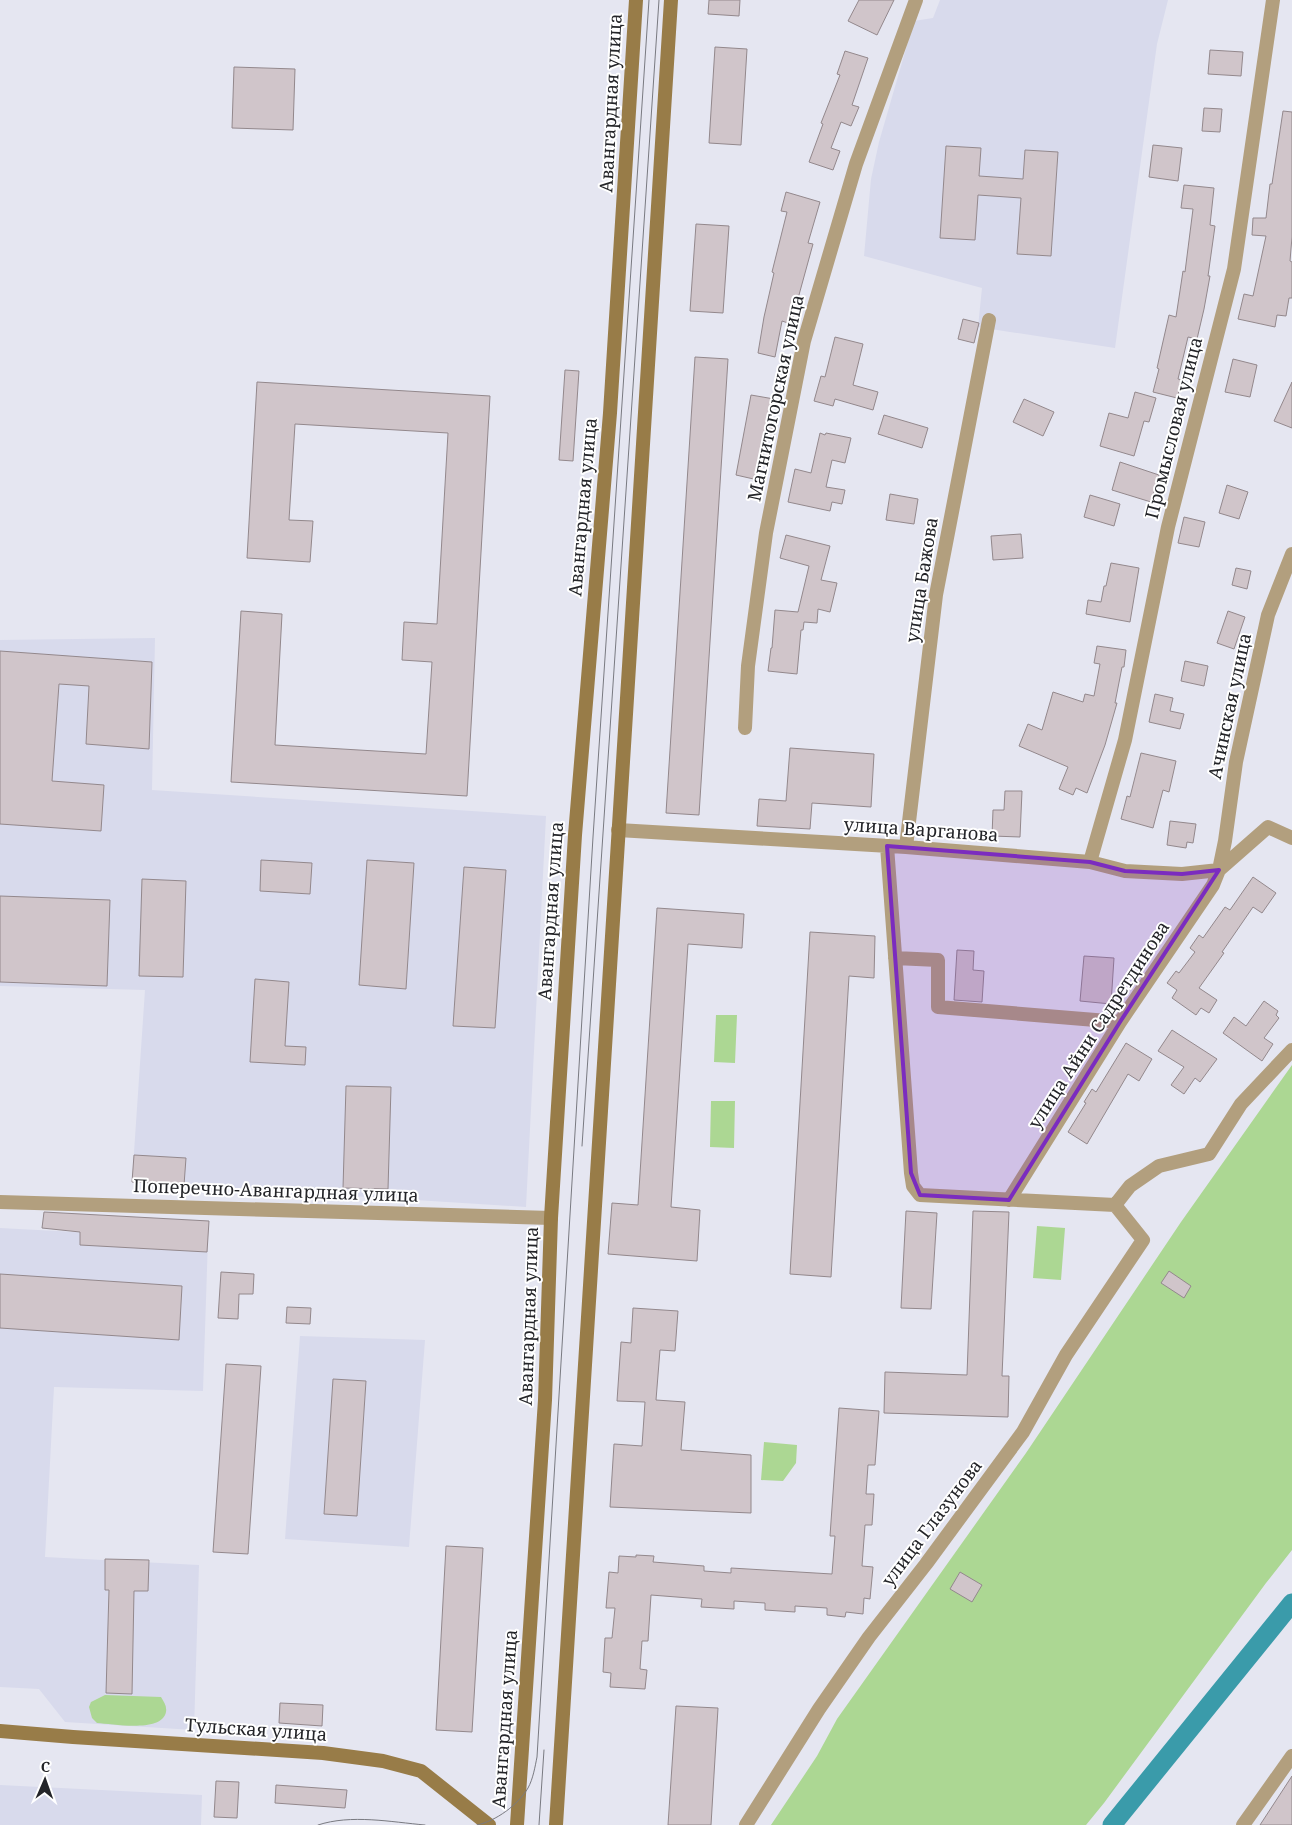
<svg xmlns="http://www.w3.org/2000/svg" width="1292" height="1825" font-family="'Noto Serif',serif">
	<rect width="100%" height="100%" fill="#e5e6f1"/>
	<path fill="#d8daec" d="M 940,0 L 1168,0 L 1157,44 L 1115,348 L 978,327 L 982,288 L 864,256 L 871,179 L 879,142 L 914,21 L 933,18 Z
		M 155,638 L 152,790 L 546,816 L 526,1207 L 132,1182 L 145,990 L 0,986 L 0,640 Z
		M 0,1228 L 208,1239 L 203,1391 L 54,1387 L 45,1557 L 199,1565 L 194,1730 L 65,1722 L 39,1689 L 0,1687 Z
		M 300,1336 L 425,1340 L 409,1547 L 285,1539 Z
		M 0,1785 L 202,1795 L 201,1825 L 0,1825 Z"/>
	<path fill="#acd793" d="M 716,1015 L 737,1015 L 735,1063 L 714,1062 Z
		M 1292,1065 L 1292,1550 L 1266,1583 L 1104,1803 L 1086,1825 L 771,1825 L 817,1756 L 837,1719 L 1026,1453 L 1181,1222 Z
		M 711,1101 L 735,1101 L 734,1148 L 710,1147 Z
		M 1037,1226 L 1065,1228 L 1061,1280 L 1033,1278 Z
		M 764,1442 L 797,1445 L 796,1463 L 783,1481 L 761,1480 Z
		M 105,1695 L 161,1697 C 164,1702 167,1706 166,1712 C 162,1733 113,1724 97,1723 L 92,1718 L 89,1707 L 91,1702 Z"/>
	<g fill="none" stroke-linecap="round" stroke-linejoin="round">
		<path stroke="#3a9baa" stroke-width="19" d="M 1112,1825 L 1292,1603"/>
	</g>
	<path fill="#d0c5ca" stroke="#93888c" d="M 709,0 L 740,0 L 739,16 L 708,14 Z
		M 859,0 L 894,0 L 877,35 L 848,21 Z
		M 715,47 L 747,49 L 741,145 L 709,143 Z
		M 1210,50 L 1243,52 L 1241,76 L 1208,74 Z
		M 845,51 L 868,58 L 852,105 L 859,107 L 851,126 L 841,122 L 831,148 L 840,151 L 833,170 L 809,162 L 823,124 L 821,123 L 840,75 L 837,74 Z
		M 234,67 L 295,69 L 293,130 L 232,128 Z
		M 1204,108 L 1222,109 L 1220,132 L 1202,131 Z
		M 1283,111 L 1292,112 L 1292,237 L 1290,261 L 1292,262 L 1292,298 L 1289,298 L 1286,316 L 1277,315 L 1275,327 L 1238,319 L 1244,294 L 1253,296 L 1266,236 L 1252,235 L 1253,218 L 1266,218 L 1270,184 L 1272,184 Z
		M 1153,145 L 1182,148 L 1178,181 L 1149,177 Z
		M 946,146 L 981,148 L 979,176 L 1023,179 L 1025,150 L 1058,152 L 1051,256 L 1017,254 L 1021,198 L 978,195 L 975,240 L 940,238 Z
		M 1184,185 L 1214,188 L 1210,225 L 1215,226 L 1208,276 L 1210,276 L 1204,309 L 1197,339 L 1188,337 L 1178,379 L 1182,380 L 1177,398 L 1153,392 L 1159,369 L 1157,368 L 1169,315 L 1176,317 L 1183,271 L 1185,272 L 1193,209 L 1181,208 Z
		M 786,192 L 820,202 L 808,243 L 813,244 L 791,324 L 782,321 L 775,357 L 758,353 L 764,317 L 774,273 L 772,272 L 787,212 L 781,211 Z
		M 696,224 L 729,226 L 723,313 L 690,311 Z
		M 963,319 L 979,323 L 974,343 L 958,339 Z
		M 835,337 L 863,344 L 853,385 L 878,392 L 873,410 L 835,399 L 833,406 L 814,401 L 821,376 L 825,377 Z
		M 695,357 L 728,359 L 699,815 L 666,813 Z
		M 1233,359 L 1257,365 L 1250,397 L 1225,392 Z
		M 565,370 L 579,371 L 573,461 L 559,460 Z
		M 257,382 L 490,396 L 467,796 L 231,782 L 241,611 L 282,614 L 275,745 L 426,754 L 432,662 L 402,660 L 404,622 L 437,624 L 448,433 L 295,424 L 289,520 L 313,521 L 310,562 L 247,558 Z
		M 1292,382 L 1292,428 L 1274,421 Z
		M 1135,392 L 1156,398 L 1149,422 L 1144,421 L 1134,456 L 1100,446 L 1109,413 L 1128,418 Z
		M 751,395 L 774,399 L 770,419 L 772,420 L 771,424 L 776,425 L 773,441 L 767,440 L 758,480 L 736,475 Z
		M 1024,399 L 1054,412 L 1043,436 L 1013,422 Z
		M 884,415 L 928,428 L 922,448 L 878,434 Z
		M 820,433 L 825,435 L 826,433 L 851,438 L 845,463 L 832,460 L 826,487 L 845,490 L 842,504 L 832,502 L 830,511 L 788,502 L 795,469 L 811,473 Z
		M 1120,462 L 1159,475 L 1151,502 L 1112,490 Z
		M 1227,485 L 1248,492 L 1239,519 L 1219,513 Z
		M 890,494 L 918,499 L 914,524 L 886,520 Z
		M 1090,495 L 1120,504 L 1114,526 L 1084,517 Z
		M 1184,517 L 1205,522 L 1199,547 L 1178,543 Z
		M 1021,534 L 1023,558 L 993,560 L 991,536 Z
		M 786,535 L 830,546 L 821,580 L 837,583 L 830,612 L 818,609 L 817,623 L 804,622 L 803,630 L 801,630 L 797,674 L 768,671 L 771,648 L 772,648 L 775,610 L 798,612 L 809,566 L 780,558 Z
		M 1111,563 L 1139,568 L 1130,622 L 1086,614 L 1088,600 L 1101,602 L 1104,586 L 1106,586 Z
		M 1236,568 L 1251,571 L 1247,589 L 1232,585 Z
		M 1228,611 L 1245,617 L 1234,649 L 1217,643 Z
		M 1097,646 L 1126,650 L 1124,667 L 1122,667 L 1115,703 L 1117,703 L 1105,745 L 1087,793 L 1076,788 L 1073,795 L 1059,789 L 1068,767 L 1019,746 L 1028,724 L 1042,730 L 1053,692 L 1083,702 L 1085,694 L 1094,696 L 1100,664 L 1094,663 Z
		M 0,651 L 152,662 L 149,749 L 86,744 L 89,686 L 59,684 L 52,781 L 104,785 L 101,831 L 0,824 Z
		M 1185,661 L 1208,666 L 1204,686 L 1181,681 Z
		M 1155,694 L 1173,698 L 1170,711 L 1184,714 L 1180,729 L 1149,722 Z
		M 790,748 L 874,754 L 871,807 L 812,803 L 810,829 L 757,826 L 759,799 L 786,801 Z
		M 1141,753 L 1176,761 L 1169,792 L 1163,790 L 1153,828 L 1121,819 L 1127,796 L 1130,797 Z
		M 1005,791 L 1022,791 L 1020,837 L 992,836 L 993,810 L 1004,810 Z
		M 1170,821 L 1196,824 L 1193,843 L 1187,842 L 1186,848 L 1167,845 Z
		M 261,860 L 312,863 L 310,894 L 260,891 Z
		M 367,860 L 414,863 L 406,989 L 359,985 Z
		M 464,867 L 506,870 L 495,1028 L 453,1026 Z
		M 1253,877 L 1276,893 L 1262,913 L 1253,907 L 1222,952 L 1224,953 L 1199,988 L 1217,1000 L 1209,1013 L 1201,1008 L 1196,1015 L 1172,998 L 1177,990 L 1167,983 L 1176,971 L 1179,973 L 1195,952 L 1190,948 L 1199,935 L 1203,938 L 1225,907 L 1230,910 Z
		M 142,879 L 186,881 L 183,977 L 139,976 Z
		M 0,896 L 110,900 L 107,986 L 0,982 Z
		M 657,908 L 744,914 L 742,948 L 688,944 L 671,1207 L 700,1210 L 697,1261 L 608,1254 L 612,1203 L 638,1205 Z
		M 810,932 L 875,936 L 874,978 L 849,976 L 831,1277 L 790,1274 Z
		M 957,950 L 974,951 L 973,970 L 984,971 L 982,1002 L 954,1000 Z
		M 1084,956 L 1114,958 L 1111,1004 L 1080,1001 Z
		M 255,979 L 289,982 L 285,1046 L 306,1047 L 305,1065 L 250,1062 Z
		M 1264,1001 L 1278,1011 L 1276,1015 L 1279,1018 L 1264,1038 L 1273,1044 L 1262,1061 L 1223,1033 L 1234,1017 L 1246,1026 Z
		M 1172,1030 L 1217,1059 L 1200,1082 L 1195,1078 L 1184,1094 L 1171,1085 L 1184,1067 L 1158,1051 Z
		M 1126,1043 L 1152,1059 L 1139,1081 L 1128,1074 L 1087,1144 L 1068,1132 L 1086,1103 L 1084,1102 L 1092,1089 L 1096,1092 Z
		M 346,1086 L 391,1087 L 388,1189 L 343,1188 Z
		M 134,1155 L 186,1158 L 184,1185 L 132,1182 Z
		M 906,1211 L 937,1213 L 931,1309 L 901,1308 Z
		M 973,1211 L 1009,1212 L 1002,1376 L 1009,1376 L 1008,1417 L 884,1413 L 885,1372 L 967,1375 Z
		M 44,1212 L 209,1221 L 207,1252 L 80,1245 L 80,1232 L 42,1228 Z
		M 1169,1271 L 1191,1286 L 1184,1298 L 1161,1283 Z
		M 221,1272 L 254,1274 L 253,1294 L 239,1294 L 238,1319 L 218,1318 Z
		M 0,1274 L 182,1286 L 179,1340 L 0,1328 Z
		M 287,1307 L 311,1308 L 310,1324 L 286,1323 Z
		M 633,1308 L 678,1311 L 675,1351 L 660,1350 L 656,1400 L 685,1402 L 681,1450 L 751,1455 L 751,1513 L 610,1507 L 614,1444 L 642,1446 L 645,1402 L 617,1401 L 621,1342 L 631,1343 Z
		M 226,1364 L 261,1366 L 248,1554 L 213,1552 Z
		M 333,1379 L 366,1381 L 357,1516 L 324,1514 Z
		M 839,1408 L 879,1411 L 875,1465 L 868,1465 L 866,1494 L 874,1494 L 872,1525 L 865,1525 L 862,1566 L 873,1567 L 870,1599 L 864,1598 L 863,1614 L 846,1612 L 845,1617 L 827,1615 L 827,1608 L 795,1606 L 795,1612 L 765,1610 L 765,1603 L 734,1601 L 734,1609 L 701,1607 L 702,1599 L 651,1595 L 648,1641 L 642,1641 L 640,1669 L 647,1670 L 645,1689 L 610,1687 L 611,1673 L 603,1672 L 605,1638 L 612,1638 L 615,1608 L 606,1608 L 609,1572 L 618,1573 L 619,1556 L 636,1557 L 636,1555 L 654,1556 L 653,1562 L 704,1566 L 704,1571 L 731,1573 L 731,1568 L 832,1574 L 835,1536 L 830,1536 Z
		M 446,1546 L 483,1548 L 472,1732 L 436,1730 Z
		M 105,1559 L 149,1560 L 148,1591 L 134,1591 L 132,1694 L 106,1693 L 109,1590 L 105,1590 Z
		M 960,1572 L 982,1585 L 972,1602 L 950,1589 Z
		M 280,1703 L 323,1705 L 322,1726 L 279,1723 Z
		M 676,1706 L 718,1708 L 711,1825 L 668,1825 Z
		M 1292,1776 L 1292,1825 L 1260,1825 Z
		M 216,1781 L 239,1782 L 237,1818 L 214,1817 Z
		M 276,1785 L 347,1790 L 345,1808 L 275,1803 Z"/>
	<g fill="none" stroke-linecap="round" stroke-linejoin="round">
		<path stroke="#b29f7e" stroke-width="14" d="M 745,728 L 748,666 L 766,533 L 804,341 L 856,164 L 916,0
			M 618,830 L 906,847 L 1090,862 L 1125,871 L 1182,874 L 1219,870
			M 906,847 L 936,595 L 989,320
			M 1090,862 L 1125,740 L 1168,527 L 1234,269 L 1273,0
			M 1219,870 L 1268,827 L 1292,838
			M 895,958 L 938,960 L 938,1007 L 1120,1022
			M 1009,1200 L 1120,1022 L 1213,885 L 1219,870 L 1225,841 L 1236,762 L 1268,615 L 1292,554
			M 0,1202 L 551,1218
			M 1115,1205 L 1130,1186 L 1159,1166 L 1209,1154 L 1241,1104 L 1292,1050
			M 746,1825 L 819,1709 L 869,1637 L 926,1564 L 1023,1432 L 1066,1355 L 1143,1240 L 1115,1205 L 920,1195 L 913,1186 L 911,1173 L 887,846
			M 1243,1825 L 1292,1756"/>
		<path stroke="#987c48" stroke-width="14" d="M 0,1731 L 73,1737 L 323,1753 L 383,1761 L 421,1771 L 489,1825
			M 517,1825 L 545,1400 L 551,1218 L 575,835 L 610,413 L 636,0
			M 556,1825 L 671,0"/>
		<path stroke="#797a81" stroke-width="1" d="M 582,1146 L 659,0
			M 318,1825 C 351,1814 391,1822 425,1825
			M 477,1825 C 496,1821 518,1805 528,1788 C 533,1779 535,1767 537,1757 L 593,837 L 649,0
			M 539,1825 L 544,1750"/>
	</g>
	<path fill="#7b2cbf" fill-opacity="0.2" stroke="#7b2cbf" stroke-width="4" stroke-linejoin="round" d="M 887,846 L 1090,862 L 1125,871 L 1182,874 L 1219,870 L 1120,1022 L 1009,1200 L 920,1195 L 911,1173 Z"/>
	<g text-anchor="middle" stroke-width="4" stroke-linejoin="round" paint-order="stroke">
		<g font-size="18" fill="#232428" stroke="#fff">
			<text transform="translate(611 103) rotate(-87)" y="6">Авангардная улица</text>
			<text transform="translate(776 398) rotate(-78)" y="6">Магнитогорская улица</text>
			<text transform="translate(1174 428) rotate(-76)" y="6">Промысловая улица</text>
			<text transform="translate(583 507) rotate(-85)" y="6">Авангардная улица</text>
			<text transform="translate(922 580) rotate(-81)" y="6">улица Бажова</text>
			<text transform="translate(1230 706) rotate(-78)" y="6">Ачинская улица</text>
			<text transform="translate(921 830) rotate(4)" y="6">улица Варганова</text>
			<text transform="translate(551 911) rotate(-86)" y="6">Авангардная улица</text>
			<text transform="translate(1099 1025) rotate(-57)" y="6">улица Айни Садретдинова</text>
			<text transform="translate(276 1191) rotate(2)" y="6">Поперечно-Авангардная улица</text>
			<text transform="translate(529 1316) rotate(-88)" y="6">Авангардная улица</text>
			<text transform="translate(932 1523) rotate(-53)" y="6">улица Глазунова</text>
			<text transform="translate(505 1719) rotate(-86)" y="6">Авангардная улица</text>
			<text transform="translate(256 1730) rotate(4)" y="6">Тульская улица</text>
		</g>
	</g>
	<g transform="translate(45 1780) rotate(2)" stroke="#ffffff" stroke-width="4" paint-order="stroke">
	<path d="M0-4L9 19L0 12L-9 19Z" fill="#232428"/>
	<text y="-8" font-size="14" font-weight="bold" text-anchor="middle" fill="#232428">С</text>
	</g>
</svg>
